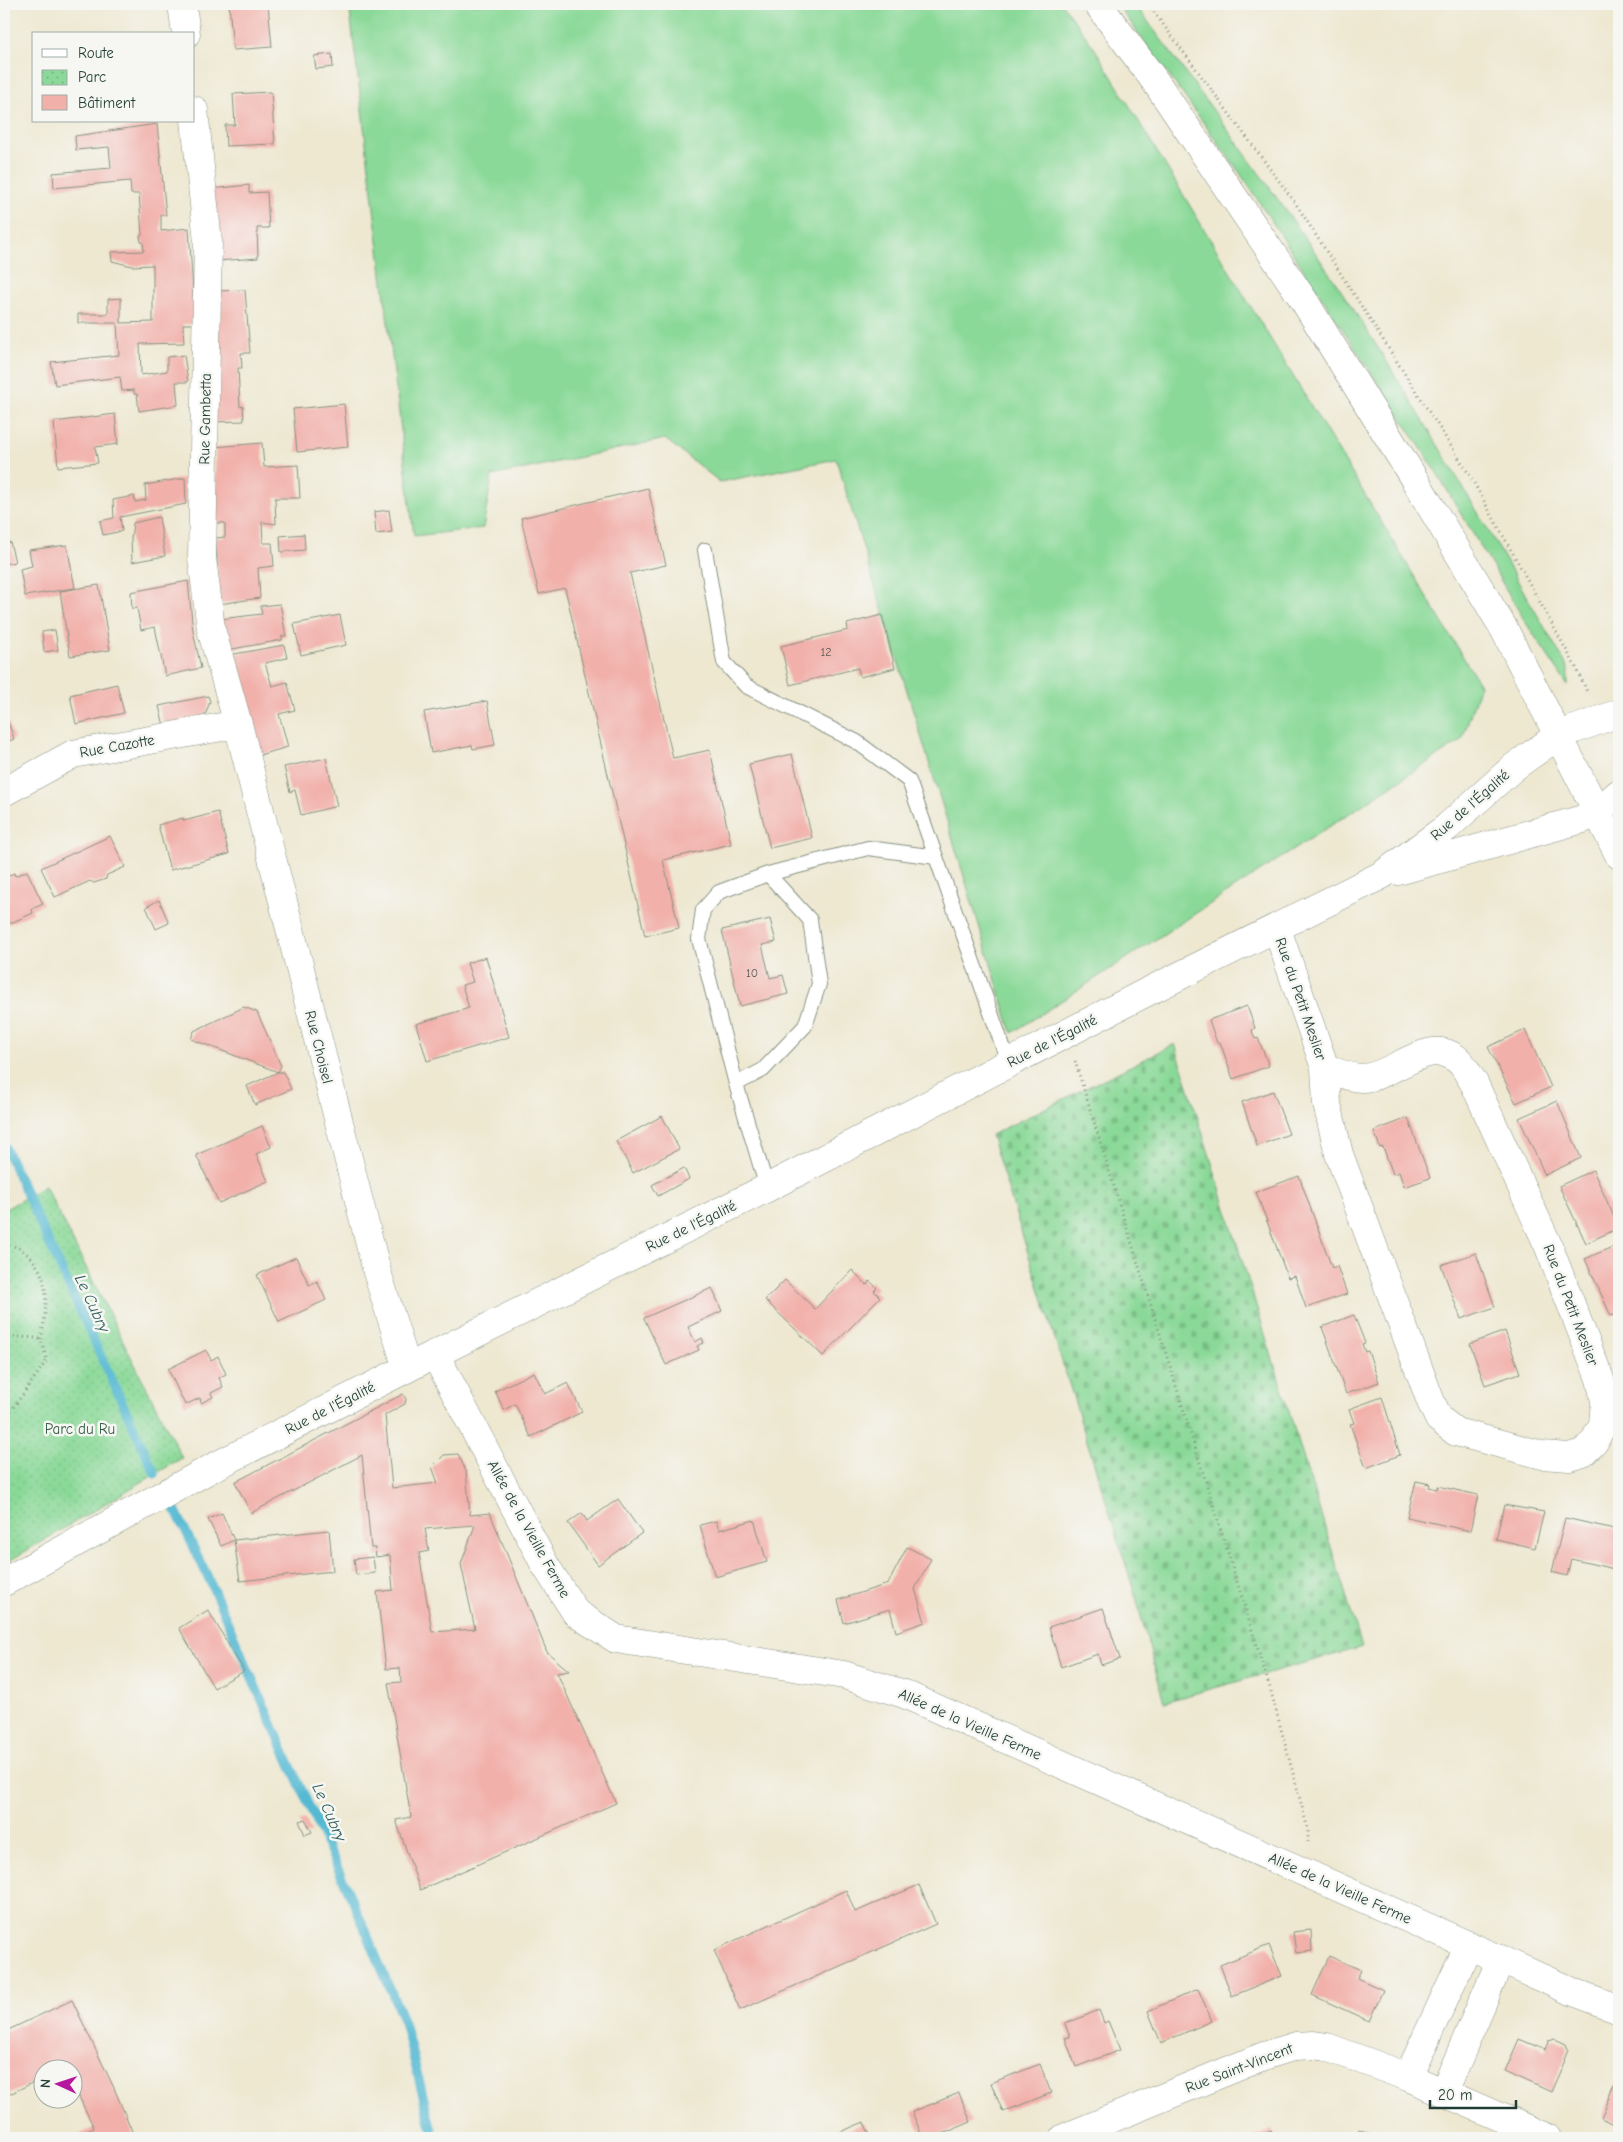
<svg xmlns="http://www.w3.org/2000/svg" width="1623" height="2142" font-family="'Comic Neue',sans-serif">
	<defs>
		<pattern id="cemetery-stones" width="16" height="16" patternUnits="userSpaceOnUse" patternTransform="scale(1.25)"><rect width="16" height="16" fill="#8ad998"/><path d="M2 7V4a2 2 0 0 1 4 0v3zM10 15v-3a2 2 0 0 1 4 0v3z" fill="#77bb84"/></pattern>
		<pattern id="park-dots" width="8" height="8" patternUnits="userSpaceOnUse" patternTransform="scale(1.25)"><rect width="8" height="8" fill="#8ad998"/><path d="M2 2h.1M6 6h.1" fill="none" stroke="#77bb84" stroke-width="1.8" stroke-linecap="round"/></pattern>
	</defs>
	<rect width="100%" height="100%" fill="#f6f6f2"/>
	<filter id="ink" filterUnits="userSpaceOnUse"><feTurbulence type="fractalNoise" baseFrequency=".02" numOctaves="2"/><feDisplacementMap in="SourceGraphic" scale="10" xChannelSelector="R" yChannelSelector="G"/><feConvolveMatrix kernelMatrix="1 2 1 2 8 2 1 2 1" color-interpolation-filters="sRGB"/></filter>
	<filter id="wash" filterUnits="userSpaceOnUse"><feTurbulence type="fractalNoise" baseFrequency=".0096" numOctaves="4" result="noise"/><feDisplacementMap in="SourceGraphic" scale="20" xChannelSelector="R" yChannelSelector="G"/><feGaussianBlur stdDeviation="1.12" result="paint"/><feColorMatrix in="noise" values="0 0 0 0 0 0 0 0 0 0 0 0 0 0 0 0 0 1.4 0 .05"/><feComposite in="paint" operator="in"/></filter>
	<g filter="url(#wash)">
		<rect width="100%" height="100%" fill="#eee8d1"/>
		<path fill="#8ad998" stroke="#548b66" d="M 349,4 L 1062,4 L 1095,49 L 1480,685 L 1462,740 L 1012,1033 L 836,459 L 720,482 L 665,439 L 492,476 L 483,528 L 414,536 Z
			M 1117,4 L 1135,4 C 1204,98 1275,192 1340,289 C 1421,412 1494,540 1568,668 L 1568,686 L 1526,623 L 1434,468 L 1240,173 Z"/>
		<path fill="url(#cemetery-stones)" stroke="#548b66" d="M 1175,1044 L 1362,1647 L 1164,1702 L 1135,1594 L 991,1135 Z"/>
		<path fill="url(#park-dots)" stroke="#548b66" d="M 45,1186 L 182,1458 L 4,1564 L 4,1210 Z"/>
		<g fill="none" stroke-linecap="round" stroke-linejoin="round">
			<path stroke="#54b9d3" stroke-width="9" d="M 4,1145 L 155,1474
				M 174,1507 L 207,1575 L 284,1751 L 355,1906 L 404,2022 L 434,2138"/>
		</g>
		<g id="blocks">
			<path fill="#f2b0aa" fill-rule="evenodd" d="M 229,4 L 268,4 L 272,47 L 233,50 Z
				M 332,54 L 333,67 L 316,69 L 314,56 Z
				M 271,92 L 275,144 L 226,146 L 225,125 L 235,125 L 233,94 Z
				M 157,124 L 166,215 L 161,215 L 161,231 L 189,228 L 195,324 L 183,324 L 184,343 L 140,344 L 141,375 L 167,371 L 167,357 L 184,355 L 188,382 L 176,382 L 178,405 L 139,411 L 137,394 L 134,394 L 134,390 L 122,391 L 120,377 L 55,385 L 51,362 L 119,355 L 117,323 L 78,323 L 78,314 L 108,314 L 108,299 L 121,298 L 121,323 L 153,322 L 153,265 L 132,266 L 112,261 L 111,252 L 144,251 L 143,242 L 141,242 L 140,236 L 142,235 L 139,194 L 131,194 L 130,181 L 54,188 L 53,173 L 111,168 L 109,147 L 76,150 L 75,136 Z
				M 249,185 L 249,193 L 267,192 L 269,228 L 257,228 L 258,258 L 217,261 L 211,189 Z
				M 245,290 L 250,353 L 241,353 L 242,368 L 238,368 L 240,407 L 243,406 L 244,421 L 214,422 L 217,291 Z
				M 344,404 L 348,447 L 297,452 L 293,409 Z
				M 115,414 L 118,444 L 95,447 L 98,463 L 58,467 L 54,422 Z
				M 262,443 L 264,467 L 298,465 L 300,498 L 275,498 L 276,524 L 262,522 L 263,543 L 272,543 L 274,566 L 258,568 L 260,598 L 219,604 L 216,538 L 225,537 L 225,523 L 216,523 L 215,447 Z
				M 185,478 L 186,504 L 120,517 L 122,531 L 103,535 L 100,521 L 114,518 L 113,500 L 134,496 L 135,502 L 146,500 L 145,485 Z
				M 648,488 L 666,565 L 630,573 L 673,758 L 710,750 L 731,844 L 663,860 L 679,928 L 645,936 L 565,588 L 539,594 L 521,518 Z
				M 389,510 L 392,532 L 376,534 L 374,512 Z
				M 159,517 L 165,556 L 132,562 L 131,539 L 133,523 Z
				M 304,534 L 305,550 L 281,552 L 280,536 Z
				M 10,542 L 15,562 L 4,564 L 4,543 Z
				M 67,545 L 75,588 L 25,596 L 20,569 L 32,566 L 29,550 Z
				M 188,581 L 193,631 L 201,668 L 165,676 L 155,627 L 141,630 L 137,608 L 132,609 L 131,592 Z
				M 99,585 L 110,650 L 70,656 L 60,591 Z
				M 280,604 L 286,636 L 282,636 L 282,640 L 227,650 L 220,619 L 262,614 L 260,606 Z
				M 340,615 L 346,645 L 301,655 L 294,624 Z
				M 882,615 L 895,668 L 860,677 L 858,668 L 790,685 L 781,646 L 848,630 L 847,624 Z
				M 55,630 L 58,650 L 44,652 L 42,632 Z
				M 284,645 L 287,658 L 265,663 L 272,686 L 287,682 L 295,710 L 279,714 L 288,747 L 256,756 L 229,655 Z
				M 117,684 L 124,713 L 76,724 L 70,695 Z
				M 208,696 L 210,701 L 205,716 L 164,726 L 159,706 Z
				M 487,701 L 495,745 L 473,749 L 472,745 L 431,753 L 424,712 Z
				M 4,710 L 14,739 L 4,743 Z
				M 792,754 L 812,838 L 770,848 L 749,764 Z
				M 326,758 L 337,806 L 301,815 L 295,790 L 290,792 L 284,767 Z
				M 218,812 L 229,854 L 170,870 L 158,825 L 183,818 L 184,821 Z
				M 110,836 L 125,867 L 107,875 L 106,879 L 94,883 L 90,881 L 55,897 L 41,868 Z
				M 27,871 L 43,904 L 32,909 L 33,913 L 4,926 L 4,878 L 14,873 L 15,876 Z
				M 159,900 L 169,923 L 156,929 L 146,907 Z
				M 770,919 L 776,942 L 762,945 L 770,978 L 783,975 L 788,994 L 740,1006 L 722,930 Z
				M 486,957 L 509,1037 L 427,1061 L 416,1024 L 469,1008 L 462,985 L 473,982 L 467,963 Z
				M 1247,1006 L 1255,1028 L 1252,1030 L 1253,1034 L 1255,1039 L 1258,1038 L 1269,1066 L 1233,1079 L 1220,1042 L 1217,1043 L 1209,1020 Z
				M 244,1007 L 257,1012 L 281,1066 L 278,1072 L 191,1039 L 194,1031 Z
				M 1525,1030 L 1551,1087 L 1516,1103 L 1488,1047 Z
				M 278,1072 L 283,1072 L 291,1089 L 255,1105 L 247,1086 Z
				M 1273,1091 L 1289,1134 L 1257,1146 L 1242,1102 Z
				M 1557,1101 L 1581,1158 L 1545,1175 L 1519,1118 Z
				M 662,1116 L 679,1149 L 633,1173 L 616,1141 Z
				M 1408,1118 L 1430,1178 L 1404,1187 L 1399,1172 L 1393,1174 L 1383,1147 L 1380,1148 L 1374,1131 Z
				M 262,1126 L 271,1147 L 256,1154 L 268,1181 L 219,1203 L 196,1155 Z
				M 684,1168 L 689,1179 L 658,1196 L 652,1185 Z
				M 1593,1170 L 1619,1228 L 1586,1243 L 1559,1186 Z
				M 1299,1176 L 1332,1268 L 1337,1266 L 1347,1294 L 1306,1308 L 1295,1276 L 1288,1278 L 1256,1192 Z
				M 1619,1244 L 1619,1313 L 1611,1316 L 1585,1259 Z
				M 1476,1253 L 1495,1307 L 1461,1319 L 1441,1265 Z
				M 296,1257 L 309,1285 L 317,1281 L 326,1300 L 279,1322 L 257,1275 Z
				M 852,1270 L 867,1285 L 870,1281 L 877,1288 L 874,1291 L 880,1297 L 823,1356 L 765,1300 L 785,1280 L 815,1309 Z
				M 712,1288 L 722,1311 L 688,1327 L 695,1342 L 702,1338 L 704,1343 L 697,1346 L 699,1350 L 666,1365 L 644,1318 Z
				M 1354,1315 L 1365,1343 L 1362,1344 L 1365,1352 L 1368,1351 L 1379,1382 L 1346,1394 L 1322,1327 Z
				M 1505,1331 L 1520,1373 L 1485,1385 L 1470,1344 Z
				M 206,1350 L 211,1360 L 218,1356 L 226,1374 L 219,1378 L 223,1387 L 211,1393 L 213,1397 L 201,1403 L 200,1398 L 185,1405 L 168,1369 Z
				M 534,1372 L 545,1394 L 568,1383 L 582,1412 L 531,1437 L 515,1404 L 504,1410 L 495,1391 Z
				M 403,1394 L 406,1399 L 405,1404 L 385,1415 L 392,1488 L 438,1483 L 432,1467 L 444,1455 L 458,1454 L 466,1471 L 470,1515 L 490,1513 L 547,1652 L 569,1671 L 557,1673 L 616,1803 L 420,1890 L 396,1820 L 411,1817 L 388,1683 L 401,1682 L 400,1668 L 386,1669 L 377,1592 L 393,1590 L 390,1555 L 376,1557 L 375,1548 L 371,1548 L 362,1455 L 251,1513 L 235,1482 ZM 475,1525 L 461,1564 L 475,1629 L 432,1632 L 419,1553 L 429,1551 L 425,1529 Z
				M 1382,1397 L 1400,1455 L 1366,1468 L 1350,1424 L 1354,1423 L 1349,1409 Z
				M 1416,1481 L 1430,1484 L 1429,1487 L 1437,1489 L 1438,1486 L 1478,1495 L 1470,1531 L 1407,1517 Z
				M 618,1499 L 642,1533 L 598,1565 L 568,1523 L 582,1513 L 587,1521 Z
				M 1504,1505 L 1544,1512 L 1535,1548 L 1496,1539 Z
				M 222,1513 L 234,1540 L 329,1530 L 333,1571 L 240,1581 L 234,1540 L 221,1546 L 208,1519 Z
				M 1565,1518 L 1619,1530 L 1619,1546 L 1614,1569 L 1571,1559 L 1567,1576 L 1552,1572 Z
				M 754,1520 L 767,1562 L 715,1577 L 700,1525 L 716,1521 L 719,1530 Z
				M 907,1547 L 931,1559 L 915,1589 L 925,1622 L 896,1632 L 890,1609 L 844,1623 L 838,1600 L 888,1584 Z
				M 373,1557 L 375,1573 L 356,1575 L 354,1559 Z
				M 1103,1608 L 1120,1659 L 1101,1665 L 1098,1654 L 1061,1667 L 1049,1627 Z
				M 208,1610 L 244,1671 L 214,1688 L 179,1628 Z
				M 305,1819 L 312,1832 L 305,1835 L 299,1821 Z
				M 919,1885 L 936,1924 L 740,2010 L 714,1950 L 846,1890 L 855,1912 Z
				M 1311,1930 L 1312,1951 L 1296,1953 L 1293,1932 Z
				M 1269,1945 L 1282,1976 L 1232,1996 L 1220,1965 Z
				M 1329,1956 L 1361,1970 L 1357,1978 L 1383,1990 L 1369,2021 L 1312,1995 Z
				M 1198,1989 L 1212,2021 L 1161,2043 L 1148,2011 Z
				M 72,2000 L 114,2088 L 135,2138 L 71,2138 L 94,2128 L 72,2082 L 72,2070 L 67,2070 L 66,2067 L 61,2070 L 42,2070 L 42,2078 L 4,2097 L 4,2032 Z
				M 1099,2010 L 1104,2023 L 1108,2021 L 1120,2050 L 1076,2067 L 1065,2038 L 1070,2037 L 1065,2024 Z
				M 1519,2039 L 1545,2050 L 1549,2041 L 1555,2039 L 1566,2044 L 1568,2049 L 1564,2059 L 1565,2060 L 1551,2092 L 1505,2071 Z
				M 1040,2064 L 1051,2093 L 1003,2112 L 991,2083 Z
				M 1617,2082 L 1619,2083 L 1619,2125 L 1601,2117 Z
				M 959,2093 L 971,2122 L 933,2138 L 923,2138 L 912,2112 Z
				M 864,2122 L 871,2138 L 826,2138 Z
				M 1359,2129 L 1371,2134 L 1380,2138 L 1354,2138 Z
				M 1271,2130 L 1275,2138 L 1251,2138 Z"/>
		</g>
	</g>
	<g filter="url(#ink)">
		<use href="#blocks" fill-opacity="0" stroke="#869282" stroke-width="1"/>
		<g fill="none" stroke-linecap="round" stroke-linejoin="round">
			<defs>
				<path id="lane" d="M 705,550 L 724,662 L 746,686 L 857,742 L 909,781 L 936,857
					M 768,874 L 868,848 L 936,857 L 1009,1064
					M 736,1084 L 763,1070 L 805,1026 L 819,984 L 810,920 L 768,874 L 719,892 L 703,910 L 699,939 L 736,1084 L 767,1188"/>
				<path id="street" d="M 182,4 L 186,34
					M 194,110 L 208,242 L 202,558 L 211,629 L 238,724 L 377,1272 L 407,1368
					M 4,792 L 73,754 L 238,724
					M 1277,929 L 1325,1068 L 1327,1104 L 1339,1154 L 1431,1402 L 1439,1419 L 1456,1432 L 1542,1455 L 1569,1457 L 1583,1453 L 1594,1442 L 1603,1424 L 1605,1401 L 1600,1379 L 1548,1245 L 1474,1083 C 1470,1077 1466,1069 1461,1063 C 1431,1031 1394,1078 1362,1078 C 1349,1078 1336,1072 1325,1068
					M 435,1354 L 545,1565 L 576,1613 L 616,1639 L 844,1675 L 904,1694 L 1571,1991 L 1619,2009
					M 1408,2077 L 1469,1945
					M 1444,2092 L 1501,1959
					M 1064,2138 L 1264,2056 L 1296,2046 L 1314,2045 L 1327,2047 L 1408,2077 L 1548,2138"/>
				<path id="secondary" d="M 1398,871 L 1583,819 L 1597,812 L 1619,793
					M 4,1582 L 212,1468 L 435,1354 L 767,1188 L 1141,995 L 1382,875 L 1446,828 L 1514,767 L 1559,735 L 1619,713"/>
				<path id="primary" d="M 1098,4 L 1155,81 L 1303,299 L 1410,472 L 1504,629 L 1619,855"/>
			</defs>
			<use href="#lane" stroke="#869282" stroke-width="16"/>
			<use href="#street" stroke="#869282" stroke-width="29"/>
			<use href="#secondary" stroke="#869282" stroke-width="29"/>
			<use href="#primary" stroke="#869282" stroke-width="29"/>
			<path stroke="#869282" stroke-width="3" stroke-dasharray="1 4" stroke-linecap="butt" d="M 1148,4 L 1296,204 L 1469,474 L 1579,673 L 1588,694
				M 1075,1061 L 1270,1688 L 1308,1829 L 1308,1842
				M 4,1245 C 15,1245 20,1248 28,1255 C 53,1279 46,1310 41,1340
				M 4,1336 L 36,1338 L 41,1340 L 47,1360 L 4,1421"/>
			<use href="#lane" stroke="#fff" stroke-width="14"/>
			<use href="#street" stroke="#fff" stroke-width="28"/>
			<use href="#secondary" stroke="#fff" stroke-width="28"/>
			<use href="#primary" stroke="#fff" stroke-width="28"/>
		</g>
	</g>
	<g text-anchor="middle" stroke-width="5" stroke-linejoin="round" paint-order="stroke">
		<g font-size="12" fill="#545a52">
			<text x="826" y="656">12</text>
			<text x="752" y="977">10</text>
		</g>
		<g font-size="15" fill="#1f3d34" stroke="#f6f6f2">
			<text transform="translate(205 419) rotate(-89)" y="5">Rue Gambetta</text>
			<text transform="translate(117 746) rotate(-10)" y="5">Rue Cazotte</text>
			<text transform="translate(1470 805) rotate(-41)" y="5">Rue de l'Égalité</text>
			<text transform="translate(1301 999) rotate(71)" y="5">Rue du Petit Meslier</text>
			<text transform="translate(1052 1041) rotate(-27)" y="5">Rue de l'Égalité</text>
			<text transform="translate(319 1047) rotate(76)" y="5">Rue Choisel</text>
			<text transform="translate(691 1226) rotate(-26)" y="5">Rue de l'Égalité</text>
			<text transform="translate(1571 1305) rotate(69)" y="5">Rue du Petit Meslier</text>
			<text transform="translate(330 1408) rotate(-27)" y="5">Rue de l'Égalité</text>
			<text transform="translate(529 1529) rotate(61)" y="5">Allée de la Vieille Ferme</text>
			<text transform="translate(970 1724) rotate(24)" y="5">Allée de la Vieille Ferme</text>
			<text transform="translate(1340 1888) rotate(24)" y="5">Allée de la Vieille Ferme</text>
			<text transform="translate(1239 2068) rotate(-21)" y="5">Rue Saint-Vincent</text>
		</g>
		<g font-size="15" fill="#345c48" stroke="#f6f6f2">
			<text x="80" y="1434">Parc du Ru</text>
		</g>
		<g font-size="16" font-style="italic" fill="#2c5c5c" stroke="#f6f6f2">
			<text transform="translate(93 1303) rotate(65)" y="6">Le Cubry</text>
			<text transform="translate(330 1812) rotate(66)" y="6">Le Cubry</text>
		</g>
	</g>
	<rect width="1623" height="2142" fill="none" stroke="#f6f6f2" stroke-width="20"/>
	<rect x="32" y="32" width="162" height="90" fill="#f6f6f2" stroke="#a0aca6"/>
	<rect x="42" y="49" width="25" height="8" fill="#ffffff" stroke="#a0aca6"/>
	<text x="78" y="58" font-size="15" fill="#1f3d34">Route</text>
	<rect x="42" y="70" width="25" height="15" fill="url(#park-dots)" stroke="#a0aca6"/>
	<text x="78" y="82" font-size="15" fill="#1f3d34">Parc</text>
	<rect x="42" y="95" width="25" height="15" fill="#f2b0aa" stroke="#a0aca6"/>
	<text x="78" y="108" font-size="15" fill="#1f3d34">Bâtiment</text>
	<g transform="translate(58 2084) rotate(273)"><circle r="24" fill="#f6f6f2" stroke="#a0aca6"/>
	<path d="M0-4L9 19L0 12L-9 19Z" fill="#b5179e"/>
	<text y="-8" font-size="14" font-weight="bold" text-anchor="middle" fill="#1f3d34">N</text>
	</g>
	<path d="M1430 2100v8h86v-8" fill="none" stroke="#1f3d34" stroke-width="2.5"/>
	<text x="1438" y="2100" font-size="15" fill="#1f3d34" stroke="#f6f6f2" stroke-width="4" paint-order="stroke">20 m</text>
</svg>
